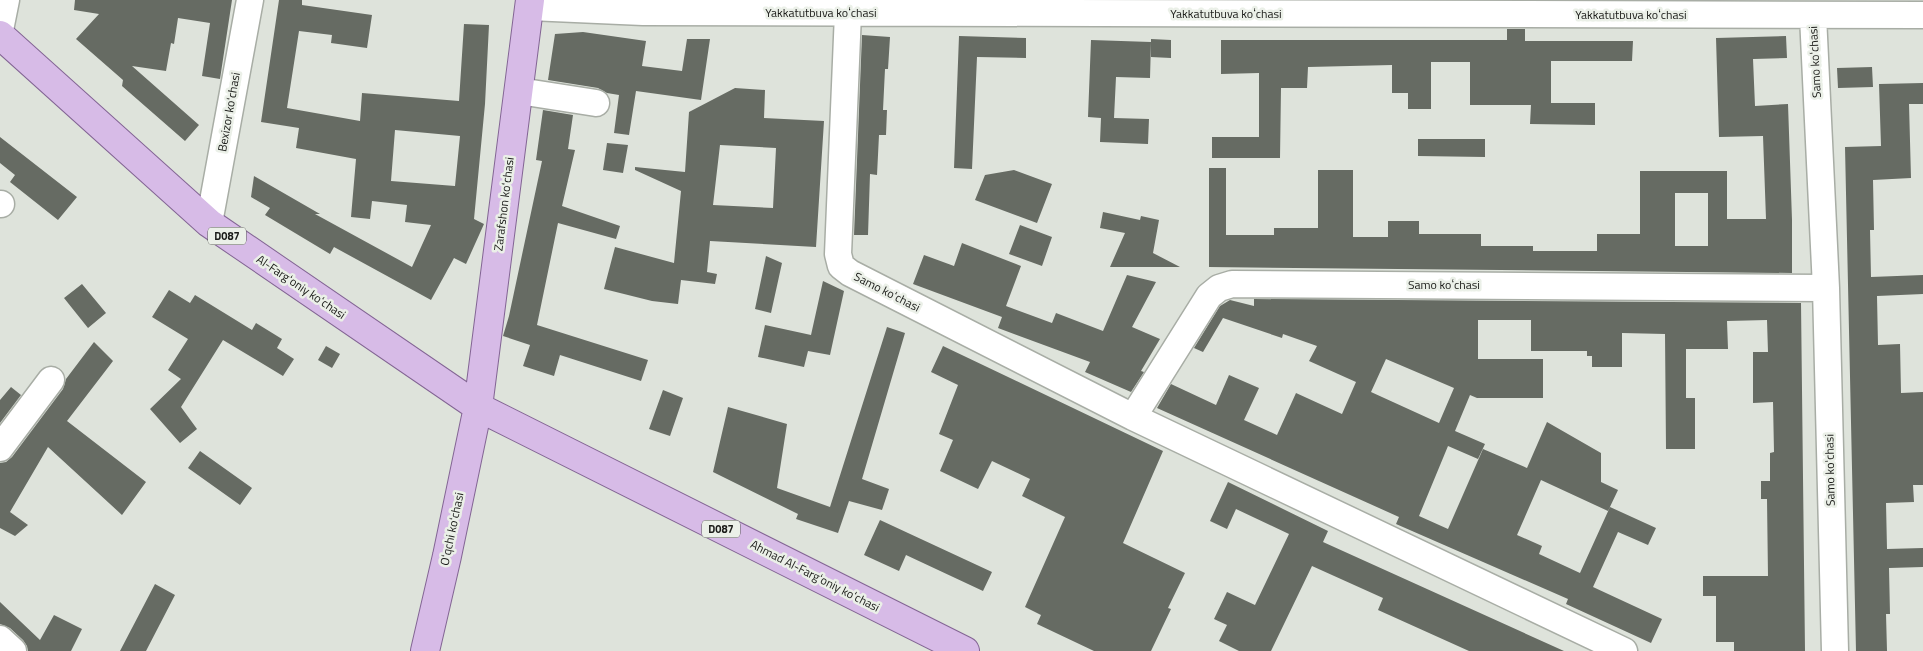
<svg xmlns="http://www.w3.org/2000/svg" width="1923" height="651" font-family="'Titillium Web',sans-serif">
	<rect width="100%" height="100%" fill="#dee3db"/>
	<path fill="#666b63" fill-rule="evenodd" d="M 75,0 L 232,0 L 220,79 L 202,76 L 210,23 L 178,18 L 174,44 L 171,43 L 166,71 L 132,66 L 199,125 L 185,141 L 122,86 L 123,80 L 76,39 L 99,14 L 74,10 Z
		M 279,0 L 302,0 L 302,5 L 372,15 L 367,48 L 331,43 L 332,35 L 299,31 L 287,108 L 360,121 L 362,93 L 459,101 L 464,24 L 489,25 L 485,104 L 474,219 L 484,224 L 466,264 L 454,258 L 431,300 L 334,247 L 330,254 L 265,215 L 270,208 L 251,197 L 254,176 L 320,214 L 315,214 L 412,267 L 431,225 L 405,222 L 407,205 L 372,201 L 370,219 L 351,217 L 356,159 L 296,148 L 299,128 L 261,122 ZM 395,130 L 460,136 L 455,186 L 391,181 Z
		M 1507,29 L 1525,29 L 1525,41 L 1633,41 L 1632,61 L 1551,61 L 1551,103 L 1595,103 L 1595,125 L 1530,124 L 1531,105 L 1470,105 L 1470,62 L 1431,62 L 1431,109 L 1408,109 L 1408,93 L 1392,93 L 1392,65 L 1308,67 L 1307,88 L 1281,88 L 1280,158 L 1212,158 L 1212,137 L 1259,137 L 1259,73 L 1221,74 L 1221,40 L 1507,40 Z
		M 583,32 L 646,41 L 642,66 L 682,71 L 687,39 L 710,39 L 701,100 L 636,91 L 629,135 L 614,133 L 619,95 L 607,93 L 598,88 L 548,80 L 555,34 Z
		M 862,35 L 890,37 L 888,69 L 885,69 L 883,110 L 887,110 L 886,135 L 879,135 L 877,175 L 870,174 L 868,235 L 854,235 Z
		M 959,36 L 1026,38 L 1026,58 L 977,57 L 972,169 L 954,168 Z
		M 1786,36 L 1787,58 L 1753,59 L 1755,106 L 1788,104 L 1792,220 L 1792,273 L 1209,267 L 1209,168 L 1226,168 L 1226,235 L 1274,235 L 1274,228 L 1318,228 L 1318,170 L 1353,170 L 1353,237 L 1388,237 L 1388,221 L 1419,221 L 1419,234 L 1481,234 L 1481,246 L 1533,246 L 1533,251 L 1597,251 L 1597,234 L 1640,234 L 1640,171 L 1727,171 L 1727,219 L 1766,219 L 1763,136 L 1719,137 L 1716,38 ZM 1675,193 L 1708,193 L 1708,246 L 1675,246 Z
		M 1151,39 L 1171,40 L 1171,58 L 1151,57 Z
		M 1091,40 L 1151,42 L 1150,78 L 1116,77 L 1114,118 L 1149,119 L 1148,144 L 1100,142 L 1101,118 L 1088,117 Z
		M 1872,67 L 1873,87 L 1838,88 L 1837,68 Z
		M 1923,83 L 1923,104 L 1909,104 L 1911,178 L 1873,180 L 1874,230 L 1870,230 L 1871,277 L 1923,275 L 1923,294 L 1877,296 L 1878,345 L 1900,344 L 1901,393 L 1923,392 L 1923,485 L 1913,485 L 1914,502 L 1886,503 L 1887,549 L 1923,548 L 1923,567 L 1889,568 L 1890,614 L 1886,614 L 1887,651 L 1856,651 L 1845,147 L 1881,146 L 1879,84 Z
		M 735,88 L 765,90 L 764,118 L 824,121 L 816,247 L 710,241 L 707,272 L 717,274 L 715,284 L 681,280 L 678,304 L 652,301 L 604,289 L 615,247 L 674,263 L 681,191 L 635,170 L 635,167 L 685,172 L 689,112 ZM 720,145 L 776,148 L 773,208 L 713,205 Z
		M 543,110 L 573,115 L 568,149 L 575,150 L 562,206 L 620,226 L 616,239 L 558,223 L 537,325 L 648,360 L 641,381 L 560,355 L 554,376 L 523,366 L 530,345 L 503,336 L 509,316 L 542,161 L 536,160 Z
		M 0,137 L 77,197 L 58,220 L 10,182 L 15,175 L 0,163 Z
		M 1418,139 L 1485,139 L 1485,157 L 1418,156 Z
		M 607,143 L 628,145 L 623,173 L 603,170 Z
		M 1014,170 L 1052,184 L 1037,223 L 975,200 L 985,175 Z
		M 1103,212 L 1140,220 L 1141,216 L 1159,220 L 1153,253 L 1180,267 L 1110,267 L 1125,233 L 1100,228 Z
		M 1020,225 L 1052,237 L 1042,266 L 1009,254 Z
		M 962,243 L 1021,266 L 1006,306 L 1052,323 L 1056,313 L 1103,331 L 1127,275 L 1156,282 L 1132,327 L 1160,339 L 1141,371 L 1144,372 L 1131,392 L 1085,372 L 1090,362 L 998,328 L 1002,317 L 913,284 L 924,255 L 954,266 Z
		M 766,256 L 782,263 L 771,313 L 755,309 Z
		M 823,281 L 844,291 L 830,355 L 808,351 L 804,367 L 758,357 L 765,325 L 811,335 Z
		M 82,284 L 106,313 L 88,328 L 64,298 Z
		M 169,290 L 190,303 L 195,295 L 252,330 L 256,323 L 282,339 L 277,348 L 294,359 L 283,376 L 223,340 L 181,407 L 197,429 L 180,443 L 150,409 L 181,379 L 168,370 L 188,339 L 152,317 Z
		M 1254,299 L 1801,303 L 1805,651 L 1734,651 L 1734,642 L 1716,642 L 1716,596 L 1703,596 L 1703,576 L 1768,576 L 1767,499 L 1761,499 L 1761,481 L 1770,481 L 1770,453 L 1774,452 L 1773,402 L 1753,403 L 1753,352 L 1768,352 L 1767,320 L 1727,321 L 1728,349 L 1686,349 L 1686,398 L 1695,398 L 1695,449 L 1666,449 L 1665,334 L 1622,333 L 1622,367 L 1592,367 L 1592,356 L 1587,356 L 1587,351 L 1531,351 L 1531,320 L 1478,320 L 1478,359 L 1543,359 L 1543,398 L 1477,398 L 1470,395 L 1455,431 L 1485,444 L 1478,459 L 1448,446 L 1419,516 L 1448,529 L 1483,449 L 1527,468 L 1547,422 L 1601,453 L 1601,482 L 1618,490 L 1608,511 L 1541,480 L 1517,535 L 1542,546 L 1539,554 L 1580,573 L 1610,507 L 1656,528 L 1648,545 L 1618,532 L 1593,587 L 1662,619 L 1651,643 L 1566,604 L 1568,599 L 1396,524 L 1399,517 L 1157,408 L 1171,384 L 1216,405 L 1229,375 L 1259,388 L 1244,420 L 1277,435 L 1296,393 L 1342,414 L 1356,382 L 1309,361 L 1317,346 L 1283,334 L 1282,338 L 1223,318 L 1203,352 L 1194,348 L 1220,306 L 1230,300 L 1254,306 ZM 1386,359 L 1454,388 L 1439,423 L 1371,392 Z
		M 887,327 L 905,333 L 862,479 L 889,489 L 882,510 L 849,501 L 838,533 L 796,519 L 798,514 L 713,472 L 728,407 L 787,424 L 777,488 L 830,507 Z
		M 94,342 L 113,361 L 67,421 L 146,482 L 122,515 L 48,447 L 10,512 L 28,525 L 15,536 L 0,528 L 0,463 L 6,462 L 12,457 L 63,389 L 66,379 Z
		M 326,346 L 340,354 L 332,368 L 318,360 Z
		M 943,346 L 1163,451 L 1123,543 L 1185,573 L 1168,608 L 1171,609 L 1151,651 L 1094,651 L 1037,624 L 1041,615 L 1025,607 L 1065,517 L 1022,496 L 1030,479 L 992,461 L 978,489 L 940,471 L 953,440 L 939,434 L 958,385 L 931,372 Z
		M 11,387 L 21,395 L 0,423 L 0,400 Z
		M 663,390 L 683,398 L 670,436 L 649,429 Z
		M 200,451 L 252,488 L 240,505 L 188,468 Z
		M 1228,482 L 1328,531 L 1323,542 L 1564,651 L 1469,651 L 1378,610 L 1383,598 L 1312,566 L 1271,651 L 1239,651 L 1219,641 L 1227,625 L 1214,619 L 1227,592 L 1255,605 L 1289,534 L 1236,509 L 1227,529 L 1210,521 Z
		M 880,520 L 992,572 L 983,591 L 906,555 L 899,571 L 864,555 Z
		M 155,584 L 175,595 L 146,651 L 120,651 Z
		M 0,602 L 40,640 L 54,615 L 82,629 L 71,651 L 28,651 L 27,646 L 23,640 L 10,628 L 0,624 Z"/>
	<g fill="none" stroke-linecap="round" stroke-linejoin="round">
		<defs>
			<path id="minor" d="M 530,7 L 643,12 L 1923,15
				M 848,13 L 838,254 L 841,266 L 850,273 L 1133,417 L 1624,651
				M 1813,16 L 1826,288 L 1835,651
				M 0,30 L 6,0
				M 519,91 L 596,103
				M 0,204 L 1,204
				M 209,223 L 250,0
				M 1133,417 L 1209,296 L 1219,288 L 1232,284 L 1826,288
				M 0,448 L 51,380
				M 0,639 L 13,651"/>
			<path id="major" d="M 0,35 L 209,223 L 478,407 L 965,651
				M 425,651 L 447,556 L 478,407 L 530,0"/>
		</defs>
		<use href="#minor" stroke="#a8ada5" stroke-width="29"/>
		<use href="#major" stroke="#836594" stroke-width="30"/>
		<use href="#minor" stroke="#fff" stroke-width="26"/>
		<use href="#major" stroke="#d7bbe7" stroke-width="28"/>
	</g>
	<g text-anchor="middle" stroke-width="5" stroke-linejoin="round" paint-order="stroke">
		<g fill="#ebf0e8" stroke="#595b56" stroke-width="1">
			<rect x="208" y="227.5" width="38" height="17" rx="4"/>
			<rect x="702" y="520.5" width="38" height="17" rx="4"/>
		</g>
		<g font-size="11" font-weight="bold" fill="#1a1b18">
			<text x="227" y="240">D087</text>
			<text x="721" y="533">D087</text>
		</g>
		<g font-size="12" fill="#1a1b18" stroke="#ebf0e8">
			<text x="821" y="17">Yakkatutbuva koʻchasi</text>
			<text x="1226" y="18">Yakkatutbuva koʻchasi</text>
			<text x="1631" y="19">Yakkatutbuva koʻchasi</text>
			<text transform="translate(1815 62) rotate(-93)" y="4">Samo koʻchasi</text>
			<text transform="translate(229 112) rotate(-80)" y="4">Bexizor koʻchasi</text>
			<text transform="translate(504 204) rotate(-83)" y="4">Zarafshon koʻchasi</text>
			<text x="1444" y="289">Samo koʻchasi</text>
			<text transform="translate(301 287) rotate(34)" y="4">Al-Fargʻoniy koʻchasi</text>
			<text transform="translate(887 292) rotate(27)" y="4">Samo koʻchasi</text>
			<text transform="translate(1830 470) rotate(-91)" y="4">Samo koʻchasi</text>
			<text transform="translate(452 529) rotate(-78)" y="4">Oʻqchi koʻchasi</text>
			<text transform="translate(815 576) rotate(27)" y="4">Ahmad Al-Fargʻoniy koʻchasi</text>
		</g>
	</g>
</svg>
